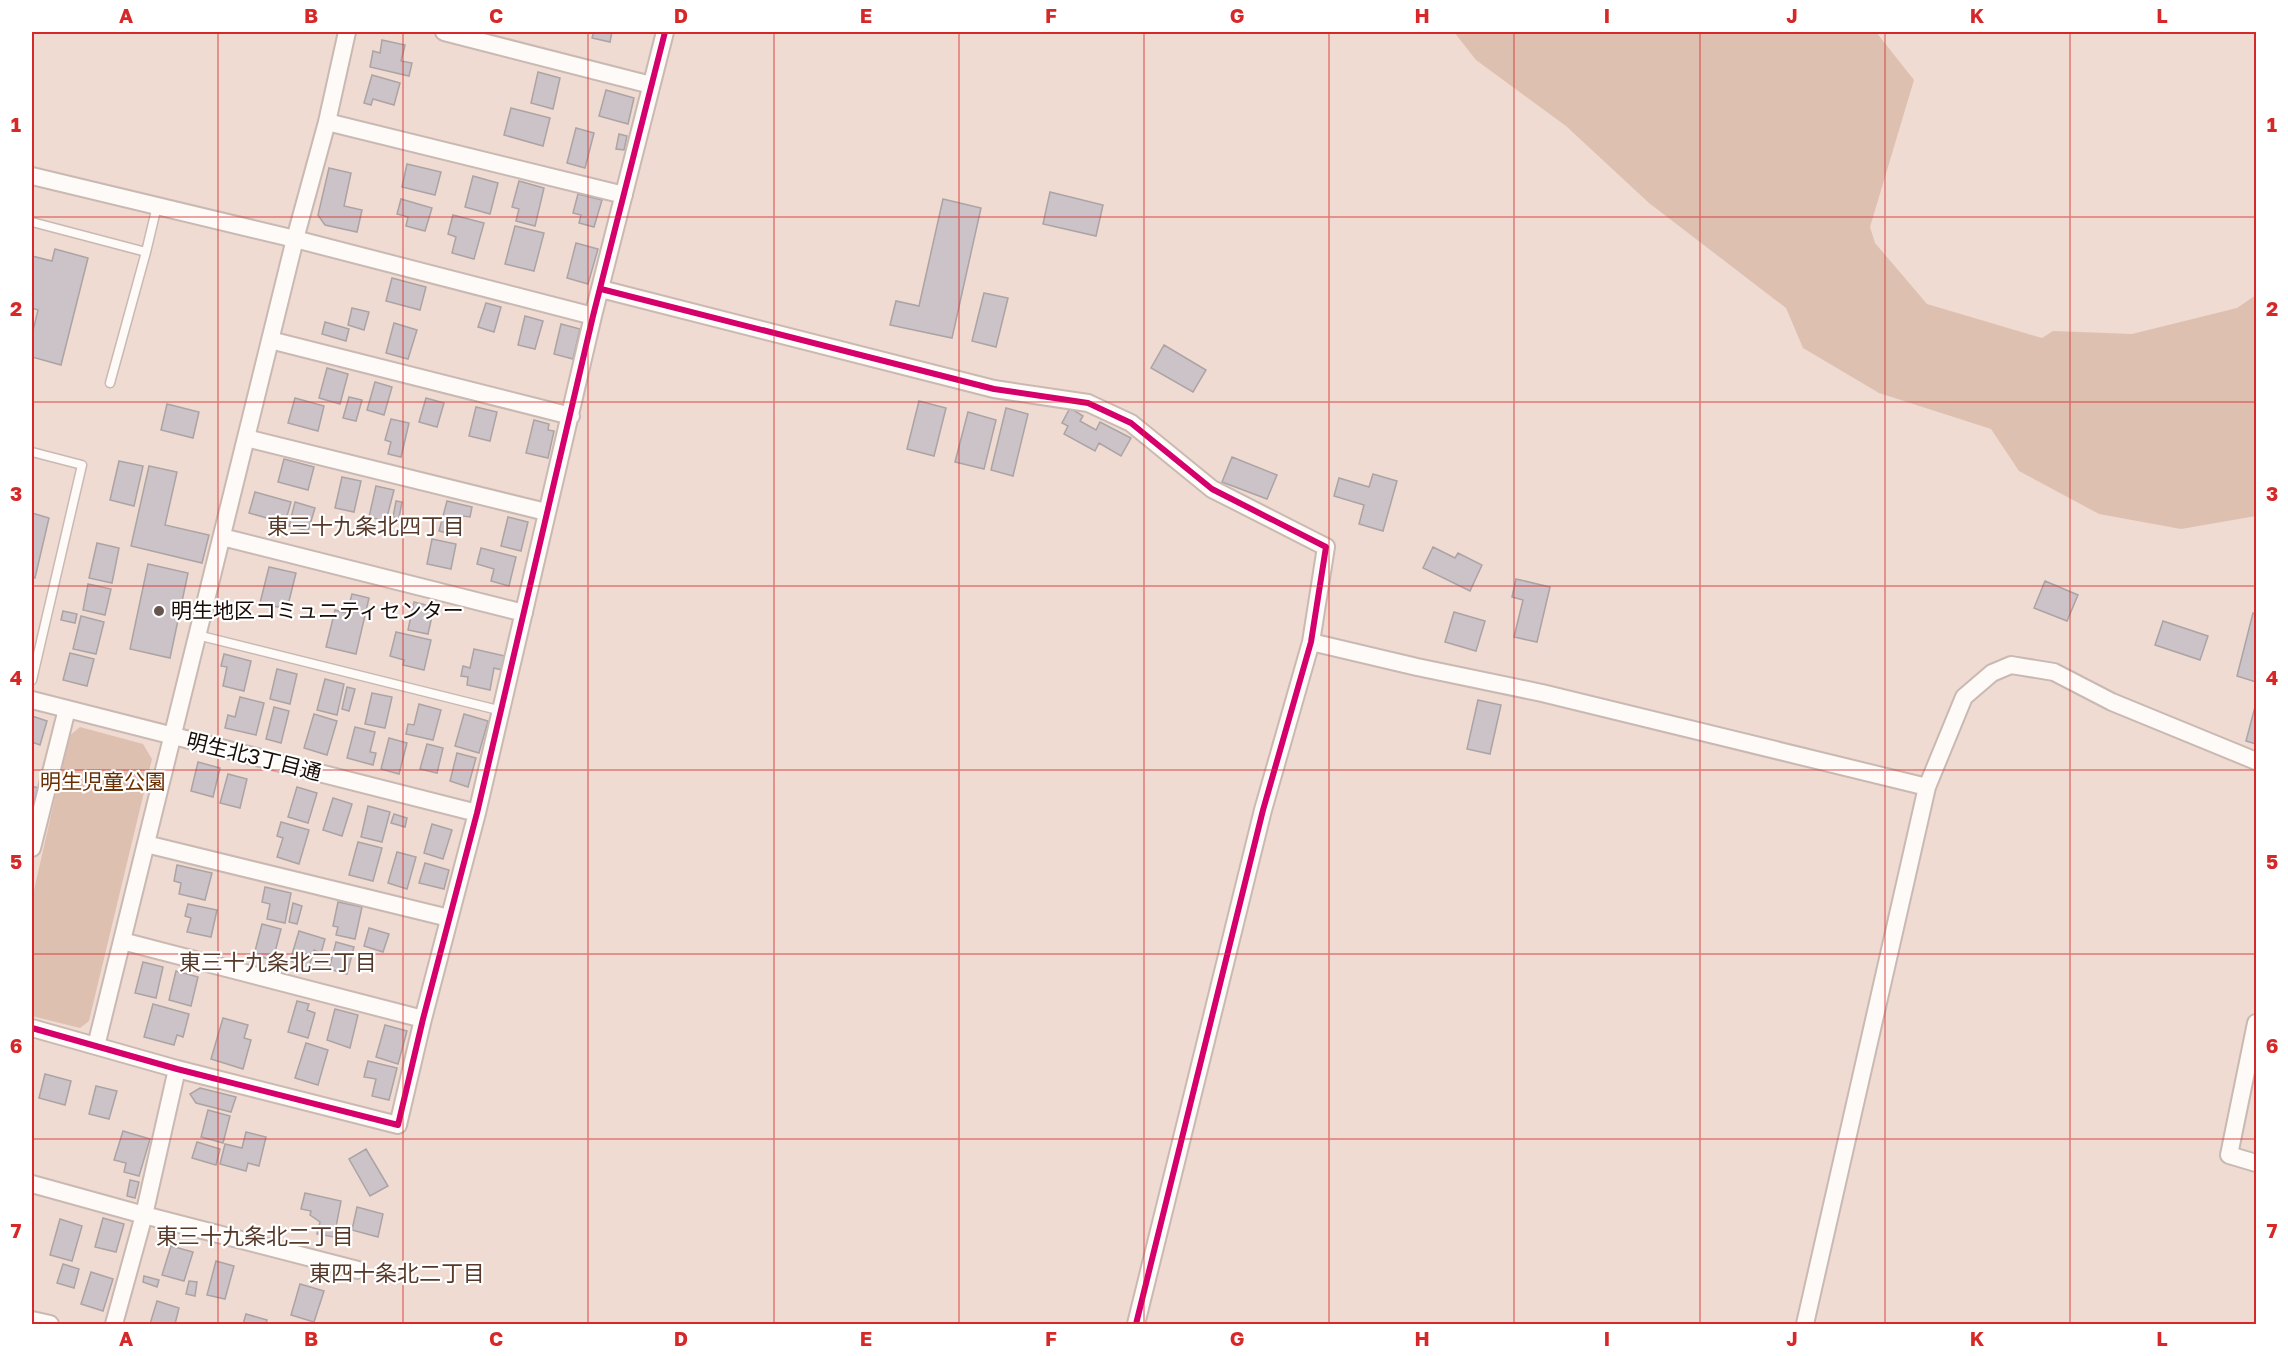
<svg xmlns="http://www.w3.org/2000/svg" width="2288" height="1356" font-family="'Golos Text','Noto Sans JP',sans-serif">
	<rect width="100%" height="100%" fill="#efdbd1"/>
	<path fill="#dec0b1" d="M 1454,32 L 1876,32 L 1914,80 L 1870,227 L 1875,243 L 1927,304 L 2042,338 L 2053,331 L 2132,334 L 2237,308 L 2256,295 L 2256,516 L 2181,529 L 2099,514 L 2019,471 L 1991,429 L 1879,393 L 1803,348 L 1786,308 L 1649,203 L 1566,126 L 1476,60 Z
		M 80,727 L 143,744 L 152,759 L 89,1021 L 80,1028 L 32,1016 L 32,899 L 69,736 Z"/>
	<path fill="#cbc3c8" stroke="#aba3a4" stroke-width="1.5" d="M 594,32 L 612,32 L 610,42 L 592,38 Z
		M 382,40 L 405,45 L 401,61 L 412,63 L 409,76 L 370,67 L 373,51 L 380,53 Z
		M 538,72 L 560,78 L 553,109 L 531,103 Z
		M 372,75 L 400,83 L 394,105 L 373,99 L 371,105 L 364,103 Z
		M 606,90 L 634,98 L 628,124 L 599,116 Z
		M 511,108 L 550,118 L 543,146 L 504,135 Z
		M 576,128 L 594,133 L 585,168 L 567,163 Z
		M 619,134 L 627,136 L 624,150 L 616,149 Z
		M 407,164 L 441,172 L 435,195 L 402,187 Z
		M 329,168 L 351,173 L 344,206 L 362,210 L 357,232 L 325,225 L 318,215 Z
		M 473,176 L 498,183 L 490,214 L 465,207 Z
		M 519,181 L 544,188 L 535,226 L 516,221 L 519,209 L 512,207 Z
		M 1050,192 L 1103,205 L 1096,236 L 1043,224 Z
		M 578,194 L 602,200 L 594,227 L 579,223 L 581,215 L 573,213 Z
		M 401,199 L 432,208 L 425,231 L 406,226 L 408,217 L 397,214 Z
		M 943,199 L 981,208 L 952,338 L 890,325 L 896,301 L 919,306 Z
		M 453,215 L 484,223 L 474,259 L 452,253 L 456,237 L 448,234 Z
		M 515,226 L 544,233 L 534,271 L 505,264 Z
		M 576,243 L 598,249 L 588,284 L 567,278 Z
		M 55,249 L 88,258 L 61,365 L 32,357 L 32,335 L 38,310 L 32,308 L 32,256 L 52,261 Z
		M 392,278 L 426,287 L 420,310 L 386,301 Z
		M 984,293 L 1008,298 L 996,347 L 972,341 Z
		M 486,303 L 501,307 L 494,332 L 478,327 Z
		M 352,308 L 369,312 L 364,330 L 348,325 Z
		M 525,316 L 543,321 L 535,349 L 518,345 Z
		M 325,322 L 349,329 L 346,341 L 322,334 Z
		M 394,323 L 417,330 L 408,359 L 386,353 Z
		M 561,324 L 580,329 L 573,359 L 554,354 Z
		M 1164,345 L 1206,370 L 1193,392 L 1151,368 Z
		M 327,368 L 348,374 L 340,404 L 319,398 Z
		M 375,382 L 392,387 L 384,415 L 367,410 Z
		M 349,397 L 362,400 L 356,421 L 343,418 Z
		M 295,398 L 324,406 L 318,431 L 288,423 Z
		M 426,398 L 444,403 L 437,427 L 419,422 Z
		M 919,401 L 946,408 L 934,456 L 907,449 Z
		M 167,404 L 199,412 L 193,438 L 161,430 Z
		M 476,407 L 497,412 L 490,441 L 469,436 Z
		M 1006,408 L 1028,414 L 1013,476 L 991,470 Z
		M 1070,408 L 1083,416 L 1080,421 L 1096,430 L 1100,422 L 1131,438 L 1121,456 L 1099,443 L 1095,451 L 1064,434 L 1068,426 L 1062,423 Z
		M 968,412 L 996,420 L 984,469 L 955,462 Z
		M 391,419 L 409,423 L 401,457 L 388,454 L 391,442 L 385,440 Z
		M 534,420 L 549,424 L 548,430 L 554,431 L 548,458 L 526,453 Z
		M 1232,457 L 1277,475 L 1267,499 L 1222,482 Z
		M 284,459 L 314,467 L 308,490 L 278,482 Z
		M 119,461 L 143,466 L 134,506 L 110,500 Z
		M 149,466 L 177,472 L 165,525 L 209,535 L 202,563 L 131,546 Z
		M 1373,474 L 1397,481 L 1383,531 L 1359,524 L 1364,505 L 1334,496 L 1339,478 L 1369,487 Z
		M 342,477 L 361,481 L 354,512 L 335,508 Z
		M 376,486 L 394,490 L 386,521 L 369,517 Z
		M 255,492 L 291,502 L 285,523 L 249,513 Z
		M 396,501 L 402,502 L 399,518 L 393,517 Z
		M 447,501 L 472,507 L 470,517 L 463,516 L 458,536 L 439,531 Z
		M 295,502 L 315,508 L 308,531 L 289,526 Z
		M 32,513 L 49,518 L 35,578 L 32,577 Z
		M 508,517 L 528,522 L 521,551 L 501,546 Z
		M 432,539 L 456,544 L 451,569 L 427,564 Z
		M 97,543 L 119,548 L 112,583 L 89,578 Z
		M 1433,547 L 1455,558 L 1458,553 L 1482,565 L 1470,591 L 1423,568 Z
		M 481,548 L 516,557 L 509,586 L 491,581 L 494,569 L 477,564 Z
		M 148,564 L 188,573 L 170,658 L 130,649 Z
		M 269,567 L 296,573 L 287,609 L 260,603 Z
		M 1516,579 L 1550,587 L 1537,642 L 1514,637 L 1523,600 L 1512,597 Z
		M 2045,581 L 2078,595 L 2067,621 L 2034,608 Z
		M 88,584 L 111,589 L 105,615 L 83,610 Z
		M 352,594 L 369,598 L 356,654 L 326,647 L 335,610 L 347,613 Z
		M 414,602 L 434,607 L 428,634 L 408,630 Z
		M 63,611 L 77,614 L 75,623 L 61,620 Z
		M 1454,612 L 1485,621 L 1476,651 L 1445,642 Z
		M 2253,613 L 2256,614 L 2256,682 L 2237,676 Z
		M 81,616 L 104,622 L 96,654 L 73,649 Z
		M 2163,621 L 2208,636 L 2200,660 L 2155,645 Z
		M 396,632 L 431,640 L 424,670 L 403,665 L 404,660 L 390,656 Z
		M 474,649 L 505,656 L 502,670 L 494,668 L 490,690 L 467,685 L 468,677 L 461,676 L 463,666 L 470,668 Z
		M 70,653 L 94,659 L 87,686 L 63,680 Z
		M 224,654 L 251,661 L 244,691 L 223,686 L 227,667 L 221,666 Z
		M 277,669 L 297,674 L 290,704 L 270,699 Z
		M 325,679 L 344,684 L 337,715 L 317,710 Z
		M 347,687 L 355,689 L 349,711 L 342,709 Z
		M 372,693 L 392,697 L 385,728 L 365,724 Z
		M 240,697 L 264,703 L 256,735 L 225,728 L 228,715 L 235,717 Z
		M 1478,700 L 1501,705 L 1490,754 L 1467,749 Z
		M 2256,703 L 2256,744 L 2246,741 Z
		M 419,704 L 441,710 L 433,740 L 406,734 L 408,724 L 414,725 Z
		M 274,707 L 289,711 L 281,743 L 266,739 Z
		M 314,714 L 337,721 L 327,755 L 304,748 Z
		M 464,714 L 488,721 L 479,753 L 455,746 Z
		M 32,716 L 47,721 L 40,745 L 32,742 Z
		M 355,727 L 375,732 L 370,752 L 376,753 L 373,765 L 347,758 Z
		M 389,738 L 407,743 L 399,774 L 381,769 Z
		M 427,744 L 443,748 L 437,773 L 420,769 Z
		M 457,753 L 476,758 L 468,787 L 450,781 Z
		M 198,762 L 220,768 L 213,797 L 191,791 Z
		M 228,774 L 247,779 L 240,808 L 220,803 Z
		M 32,786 L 38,788 L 32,809 Z
		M 297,787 L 317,793 L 308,823 L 288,817 Z
		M 333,798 L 352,804 L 342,836 L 323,830 Z
		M 368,806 L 390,812 L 382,842 L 361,837 Z
		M 394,814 L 407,818 L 405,827 L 391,823 Z
		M 281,822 L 309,830 L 299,864 L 277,857 L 283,838 L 277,836 Z
		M 432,824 L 452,830 L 443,859 L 424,853 Z
		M 358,842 L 382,848 L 373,881 L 349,875 Z
		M 397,852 L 416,857 L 407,889 L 388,883 Z
		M 425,863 L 449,870 L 444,889 L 419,883 Z
		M 177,865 L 212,873 L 205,900 L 179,894 L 181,883 L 174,881 Z
		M 265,887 L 291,893 L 285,923 L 267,919 L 270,904 L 262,902 Z
		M 338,902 L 362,907 L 355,939 L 336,935 L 338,927 L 333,926 Z
		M 293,903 L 302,906 L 297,924 L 289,922 Z
		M 188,904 L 217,910 L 211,937 L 187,932 L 191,918 L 185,916 Z
		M 262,924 L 281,929 L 273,960 L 254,955 Z
		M 369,928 L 389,934 L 383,952 L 364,946 Z
		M 299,931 L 325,939 L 321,953 L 314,950 L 309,967 L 290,961 Z
		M 336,942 L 354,947 L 347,974 L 329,969 Z
		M 143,962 L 163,967 L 156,998 L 135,993 Z
		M 176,971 L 198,977 L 191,1006 L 169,1000 Z
		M 297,1001 L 309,1004 L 307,1010 L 315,1013 L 308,1038 L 288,1032 Z
		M 153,1004 L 189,1014 L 183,1037 L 177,1035 L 174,1045 L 144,1037 Z
		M 335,1009 L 358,1015 L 350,1048 L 327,1040 Z
		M 223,1018 L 248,1025 L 244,1038 L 251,1040 L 243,1069 L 211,1059 Z
		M 385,1025 L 407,1031 L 398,1064 L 376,1057 Z
		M 306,1043 L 328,1050 L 318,1085 L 295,1078 Z
		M 368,1061 L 397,1068 L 389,1100 L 372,1096 L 376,1079 L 364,1077 Z
		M 45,1074 L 71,1081 L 65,1105 L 39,1098 Z
		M 96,1086 L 117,1091 L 109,1119 L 89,1114 Z
		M 200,1088 L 236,1097 L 231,1112 L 196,1103 L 190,1094 Z
		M 208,1110 L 230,1116 L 223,1143 L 201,1137 Z
		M 123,1131 L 150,1139 L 139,1176 L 124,1172 L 126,1163 L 114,1160 Z
		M 246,1132 L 266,1137 L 259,1166 L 248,1163 L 246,1171 L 220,1164 L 225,1144 L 242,1148 Z
		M 197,1142 L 220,1149 L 216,1165 L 192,1158 Z
		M 366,1149 L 388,1186 L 370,1196 L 349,1159 Z
		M 130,1180 L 139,1182 L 135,1198 L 127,1196 Z
		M 305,1193 L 341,1201 L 334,1237 L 317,1234 L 320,1222 L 310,1215 L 311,1211 L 301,1209 Z
		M 357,1207 L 383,1214 L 378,1237 L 352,1230 Z
		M 103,1218 L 124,1224 L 116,1252 L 95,1247 Z
		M 60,1219 L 82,1226 L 72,1261 L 50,1255 Z
		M 171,1246 L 193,1252 L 184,1281 L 162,1275 Z
		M 216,1261 L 234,1266 L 225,1299 L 207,1295 Z
		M 63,1264 L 79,1269 L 74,1288 L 57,1283 Z
		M 91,1272 L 113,1279 L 103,1311 L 81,1304 Z
		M 144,1276 L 159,1280 L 157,1287 L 143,1282 Z
		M 189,1281 L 197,1282 L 195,1296 L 186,1294 Z
		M 300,1284 L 324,1291 L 314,1322 L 291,1315 Z
		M 157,1301 L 179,1308 L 175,1324 L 150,1324 Z
		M 246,1314 L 267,1320 L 266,1324 L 243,1324 Z"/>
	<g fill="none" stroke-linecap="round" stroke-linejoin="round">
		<defs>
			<path id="lane" d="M 32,222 L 146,252 L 157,206
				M 110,383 L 146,252
				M 32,452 L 82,465 L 32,680
				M 197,635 L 502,711"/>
			<path id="street" d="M 444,32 L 651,85
				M 327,122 L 624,195
				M 32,176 L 295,239 L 593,316
				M 601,289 L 994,389 L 1088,403 L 1131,423 L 1212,489 L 1326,547 L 1311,642 L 1263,810 L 1136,1324
				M 270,340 L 571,416
				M 246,438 L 546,512
				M 222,537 L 524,613
				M 1311,642 L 1417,667 L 1542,693 L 1927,787
				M 32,700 L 477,813
				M 146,844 L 449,918
				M 32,848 L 67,709
				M 122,941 L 423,1019
				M 2256,1023 L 2229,1155 L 2256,1163
				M 32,1028 L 177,1069 L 398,1125 L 423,1019 L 477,813 L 593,316 L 665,32
				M 96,1046 L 295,239 L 327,122 L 347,32
				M 32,1184 L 144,1215 L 358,1270
				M 32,1320 L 50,1324
				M 114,1324 L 144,1215 L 177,1069
				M 1805,1324 L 1927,787 L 1964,697 L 1992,673 L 2011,665 L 2054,672 L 2112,702 L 2256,761"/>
		</defs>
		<use href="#lane" stroke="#c9b9b2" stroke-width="11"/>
		<use href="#street" stroke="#c9b9b2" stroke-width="20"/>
		<use href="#lane" stroke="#fdfaf8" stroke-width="8"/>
		<use href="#street" stroke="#fdfaf8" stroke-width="16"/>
		<defs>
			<path id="cycleway" d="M 601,289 L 994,389 L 1088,403 L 1131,423 L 1212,489 L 1326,547 L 1311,642 L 1263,810 L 1136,1324
				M 32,1028 L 177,1069 L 398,1125 L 423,1019 L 477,813 L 593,316 L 665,32"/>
		</defs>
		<use href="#cycleway" stroke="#fff" stroke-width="10"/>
		<use href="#cycleway" stroke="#d6006c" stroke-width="6"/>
	</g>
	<path fill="none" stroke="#d62828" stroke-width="1.5" stroke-opacity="0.55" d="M 218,32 L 218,1324M 403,32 L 403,1324M 588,32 L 588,1324M 774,32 L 774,1324M 959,32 L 959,1324M 1144,32 L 1144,1324M 1329,32 L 1329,1324M 1514,32 L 1514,1324M 1700,32 L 1700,1324M 1885,32 L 1885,1324M 2070,32 L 2070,1324M 32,217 L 2256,217M 32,402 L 2256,402M 32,586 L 2256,586M 32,770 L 2256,770M 32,954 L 2256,954M 32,1139 L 2256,1139"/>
	<circle fill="#64554e" stroke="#fff" stroke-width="2" cx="159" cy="611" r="6"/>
	<g text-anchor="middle" stroke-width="4.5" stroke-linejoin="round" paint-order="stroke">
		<g font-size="21" fill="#190d07" stroke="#fff" text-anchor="start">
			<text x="171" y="618">明生地区コミュニティセンター</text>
		</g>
		<g font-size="21" fill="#190d07" stroke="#fff">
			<text transform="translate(254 757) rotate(14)" y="7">明生北3丁目通</text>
		</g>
		<g font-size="21" fill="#6c2f01" stroke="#fff">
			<text x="103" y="789">明生児童公園</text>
		</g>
		<g font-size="22" fill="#563929" stroke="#fff">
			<text x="366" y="534">東三十九条北四丁目</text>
			<text x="278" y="970">東三十九条北三丁目</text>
			<text x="255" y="1244">東三十九条北二丁目</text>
			<text x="397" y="1281">東四十条北二丁目</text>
		</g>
	</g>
	<rect width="2288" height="1356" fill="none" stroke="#ffffff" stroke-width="66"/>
	<rect x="33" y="33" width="2222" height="1290" fill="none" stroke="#d62828" stroke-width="2"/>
	<g font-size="20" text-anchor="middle" font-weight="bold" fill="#d62828">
		<text x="126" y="23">A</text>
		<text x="311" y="23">B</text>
		<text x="496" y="23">C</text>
		<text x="681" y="23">D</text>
		<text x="866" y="23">E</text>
		<text x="1051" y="23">F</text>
		<text x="1237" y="23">G</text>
		<text x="1422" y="23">H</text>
		<text x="1607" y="23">I</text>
		<text x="1792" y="23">J</text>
		<text x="1977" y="23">K</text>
		<text x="2162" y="23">L</text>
		<text x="16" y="132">1</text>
		<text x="2272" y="132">1</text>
		<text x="16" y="316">2</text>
		<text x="2272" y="316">2</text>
		<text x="16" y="501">3</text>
		<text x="2272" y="501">3</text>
		<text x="16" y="685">4</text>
		<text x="2272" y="685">4</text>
		<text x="16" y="869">5</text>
		<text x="2272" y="869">5</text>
		<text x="16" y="1053">6</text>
		<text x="2272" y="1053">6</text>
		<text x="16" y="1238">7</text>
		<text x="2272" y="1238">7</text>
		<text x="126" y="1346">A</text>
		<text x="311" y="1346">B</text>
		<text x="496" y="1346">C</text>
		<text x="681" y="1346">D</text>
		<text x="866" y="1346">E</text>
		<text x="1051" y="1346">F</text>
		<text x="1237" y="1346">G</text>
		<text x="1422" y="1346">H</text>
		<text x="1607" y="1346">I</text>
		<text x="1792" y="1346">J</text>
		<text x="1977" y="1346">K</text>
		<text x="2162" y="1346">L</text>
	</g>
</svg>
